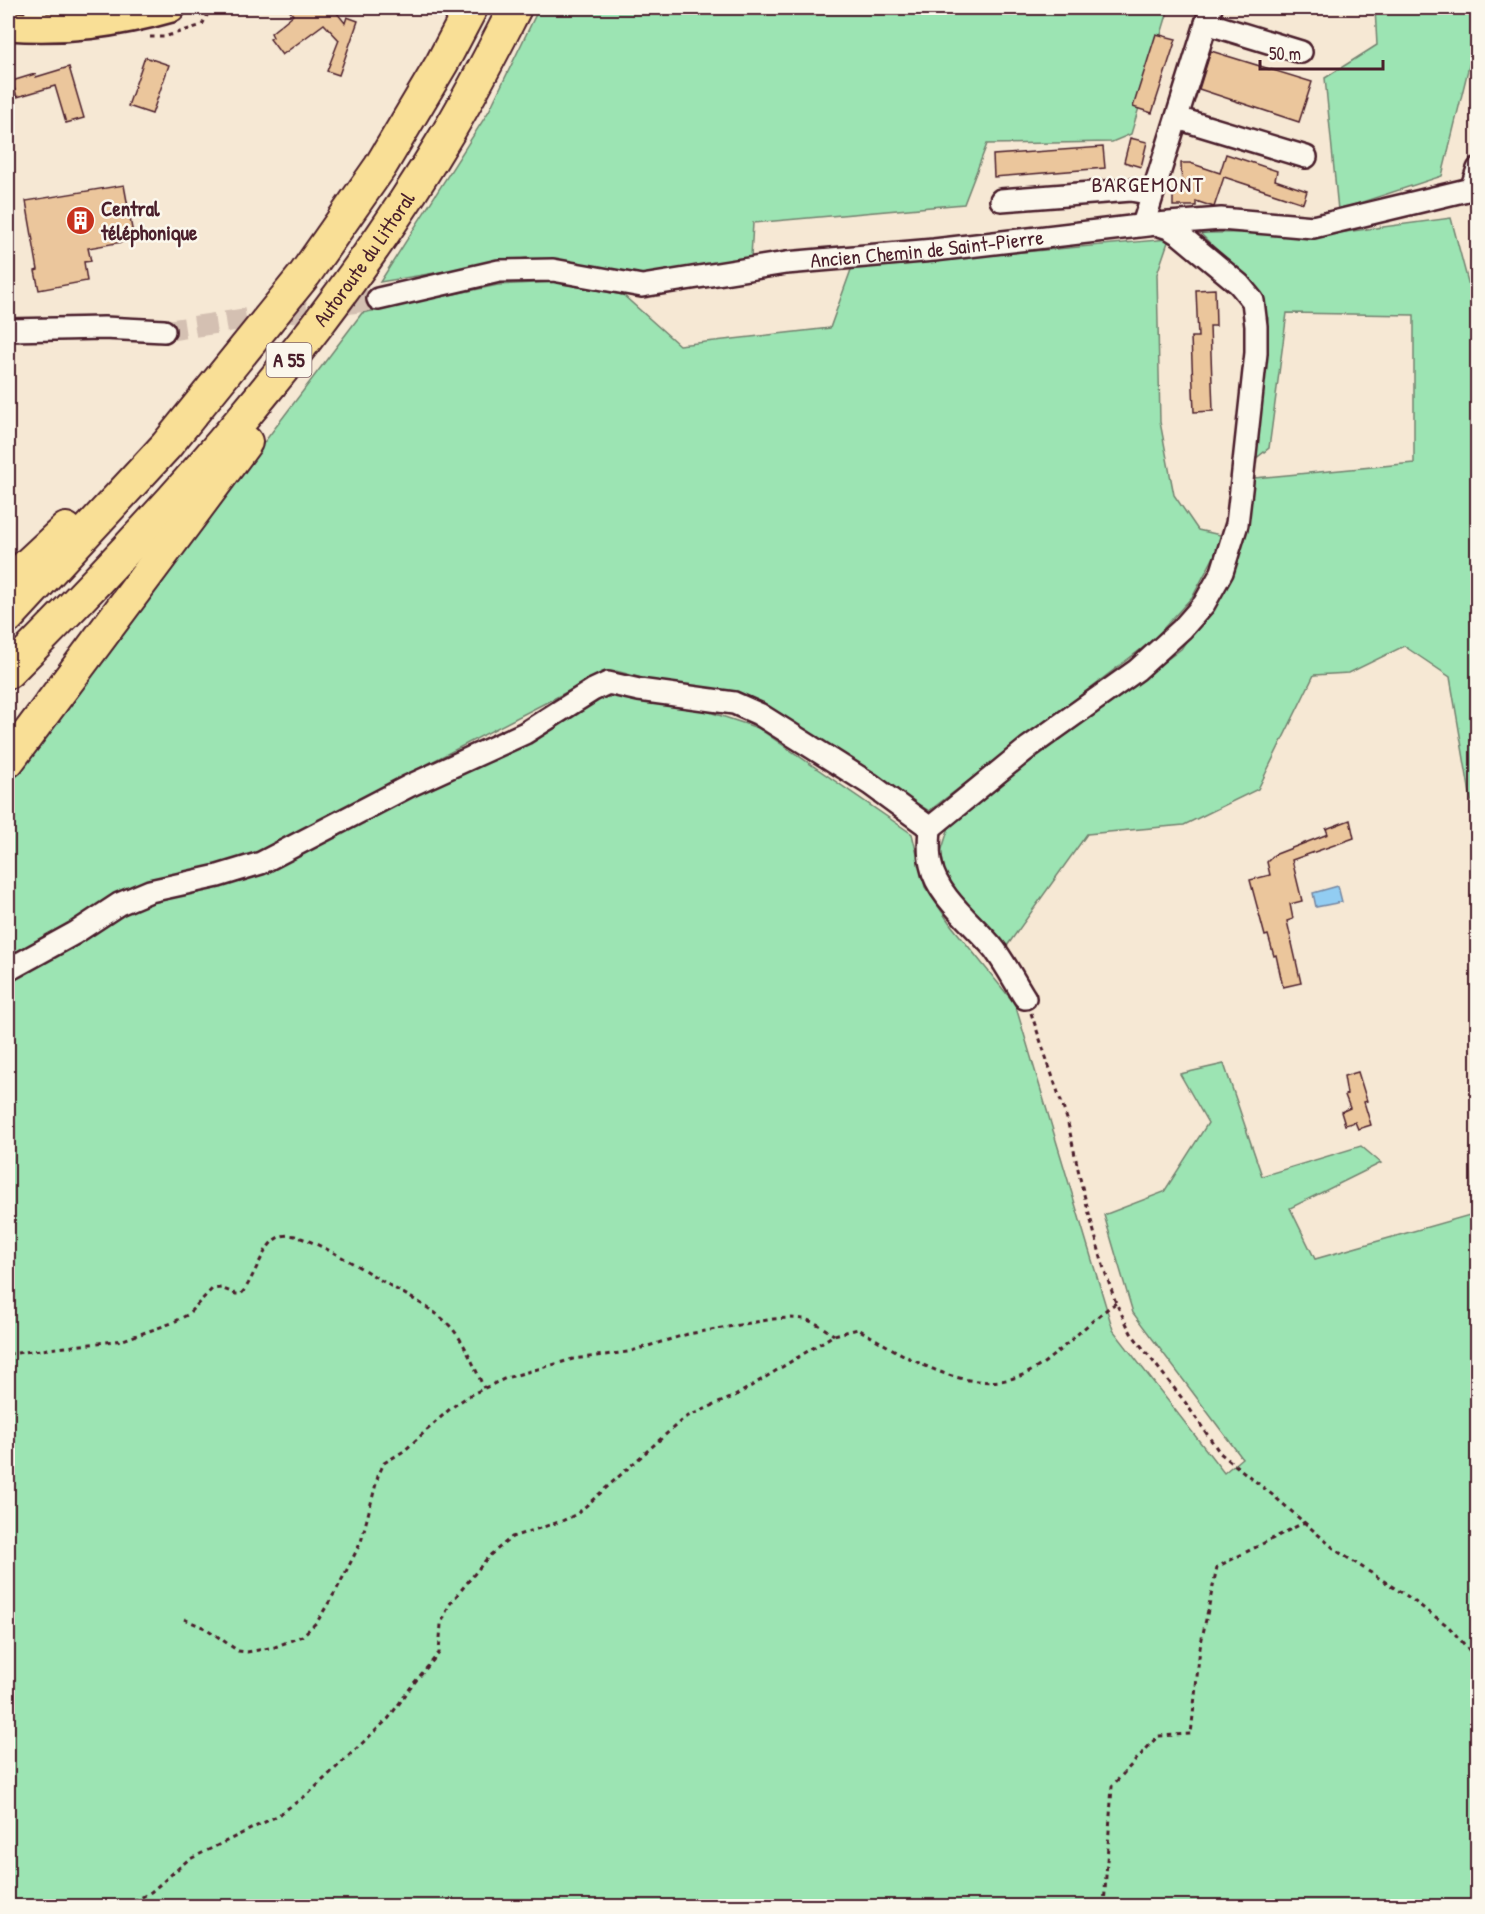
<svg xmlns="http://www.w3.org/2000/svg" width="1485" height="1914" font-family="'Patrick Hand',sans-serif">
	<rect width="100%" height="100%" fill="#f6e8d4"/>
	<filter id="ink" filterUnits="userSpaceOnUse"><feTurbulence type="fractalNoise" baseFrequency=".0167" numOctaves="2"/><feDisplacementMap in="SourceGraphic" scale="12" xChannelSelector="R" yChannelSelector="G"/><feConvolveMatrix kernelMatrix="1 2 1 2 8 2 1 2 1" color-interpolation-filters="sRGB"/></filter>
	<g filter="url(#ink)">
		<path fill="#9ce4b3" stroke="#73826f" stroke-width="1.5" d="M 539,8 L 1169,8 L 1131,134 L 1112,142 L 987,144 L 964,204 L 753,223 L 751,257 L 642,276 L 526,258 L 380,282 L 489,111 Z
			M 1375,8 L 1477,8 L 1477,33 L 1442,176 L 1338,210 L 1325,78 L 1377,45 Z
			M 1451,218 L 1477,316 L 1477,809 L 1471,800 L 1450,677 L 1404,646 L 1349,673 L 1314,675 L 1258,789 L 1184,825 L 1087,834 L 1007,946 L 947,883 L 941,852 L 951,821 L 1181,649 L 1231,575 L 1249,507 L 1254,478 L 1414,463 L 1414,315 L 1287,313 L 1269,448 L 1250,463 L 1268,318 L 1243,277 L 1200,233 L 1345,232 Z
			M 1169,239 L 1157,274 L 1160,422 L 1174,495 L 1198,530 L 1225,536 L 1193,596 L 1153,640 L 929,811 L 734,691 L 657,682 L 616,671 L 584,683 L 244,859 L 8,962 L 8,787 L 29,753 L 362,313 L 498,285 L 553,282 L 623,295 L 679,345 L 830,328 L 852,267 Z
			M 626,695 L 676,701 L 758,728 L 912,834 L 925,887 L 951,925 L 1015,1004 L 1113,1330 L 1224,1473 L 1242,1458 L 1133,1313 L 1104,1215 L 1164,1192 L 1208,1123 L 1180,1074 L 1224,1064 L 1262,1176 L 1361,1146 L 1381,1163 L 1290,1208 L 1315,1259 L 1470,1215 L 1475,1158 L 1477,1158 L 1477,1906 L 8,1906 L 8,979 L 129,906 L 168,896 L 597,699 Z"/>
		<path fill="#92cdf2" stroke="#7587a2" stroke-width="1.5" d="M 1338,886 L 1342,902 L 1316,907 L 1313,893 Z"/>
		<path fill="#ebc69c" stroke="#4a1f2b" stroke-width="1.5" d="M 287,8 L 333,8 L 345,23 L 347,17 L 358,21 L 339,75 L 327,71 L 339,40 L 324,24 L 282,55 L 270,39 L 273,37 L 271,33 L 293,15 Z
			M 1156,34 L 1176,39 L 1152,113 L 1133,107 Z
			M 1211,51 L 1312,82 L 1299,122 L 1199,89 Z
			M 145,57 L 169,65 L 152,114 L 128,106 Z
			M 69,67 L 84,118 L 66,123 L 55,86 L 17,97 L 12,81 L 35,74 L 36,77 Z
			M 1130,138 L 1147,142 L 1141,167 L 1124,162 Z
			M 1103,147 L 1105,168 L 994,177 L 993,155 Z
			M 1226,154 L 1277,171 L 1275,180 L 1307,191 L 1303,203 L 1224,177 L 1214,207 L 1196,201 L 1196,206 L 1173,206 L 1173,191 L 1182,191 L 1181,163 L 1190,163 L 1220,173 Z
			M 124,185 L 134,240 L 88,248 L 91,261 L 84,262 L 87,281 L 39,290 L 35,271 L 38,270 L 26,201 Z
			M 1215,289 L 1216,326 L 1210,326 L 1213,411 L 1194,412 L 1191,337 L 1198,337 L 1196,290 Z
			M 1350,820 L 1354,838 L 1292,860 L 1302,901 L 1290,904 L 1293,919 L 1287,921 L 1301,983 L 1283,987 L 1276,955 L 1274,956 L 1268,935 L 1265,936 L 1250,880 L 1270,875 L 1267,862 L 1274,855 L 1328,834 L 1326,829 Z
			M 1358,1072 L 1367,1101 L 1364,1102 L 1371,1125 L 1358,1129 L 1355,1122 L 1345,1125 L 1341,1112 L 1350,1108 L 1345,1095 L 1347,1094 L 1344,1076 Z"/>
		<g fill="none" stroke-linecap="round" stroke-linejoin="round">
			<path stroke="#d4c0b2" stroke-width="21" stroke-dasharray="21 10" stroke-linecap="butt" d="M 164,331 L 378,299"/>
			<defs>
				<g id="minor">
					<path d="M 1206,23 L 1301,52"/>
					<path d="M 35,28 L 36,8"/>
					<path d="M 1177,118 L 1306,157"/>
					<path d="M 1471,189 L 1478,169"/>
					<path d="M 1001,200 L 1131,190 L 1152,194"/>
					<path d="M 1143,225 L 1211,8"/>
					<path id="s1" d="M 378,299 L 499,271 L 553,270 L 642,286 L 786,263 L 934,250 L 1156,224 L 1221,219 L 1313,227 L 1471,189 L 1478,192"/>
					<path d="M 8,330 L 104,328 L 164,331"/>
					<path d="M 930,828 C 929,840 928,853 931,865 C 937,897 976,926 995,950 C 1006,965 1015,982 1025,998"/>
					<path d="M 8,970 L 75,933 L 119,904 L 150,891 L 218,876 L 261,863 L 409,786 L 525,733 L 593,690 L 608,683 L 639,690 L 734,703 L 759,714 L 870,784 L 930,828 L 1029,747 L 1137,670 L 1182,629 L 1204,604 L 1222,572 L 1237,524 L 1242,481 L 1256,353 L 1256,326 L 1253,301 L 1239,284 L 1180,235 L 1169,228 L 1156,224"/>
				</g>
				<path id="major" d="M 8,26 C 66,30 115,24 171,8"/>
				<g id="highway">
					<path d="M 8,583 L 66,529"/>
					<path d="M 8,617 L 166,446 L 305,274 L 380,167 L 442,63 L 471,8"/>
					<path id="s2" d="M 8,672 C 172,508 330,331 449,131 C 473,91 494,49 515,8"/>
					<path d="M 8,761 L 246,442"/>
				</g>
			</defs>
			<use href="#minor" stroke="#4a1f2b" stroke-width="26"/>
			<use href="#major" stroke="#4a1f2b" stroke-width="32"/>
			<use href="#highway" stroke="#4a1f2b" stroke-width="36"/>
			<path stroke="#4a1f2b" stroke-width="3" stroke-dasharray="4.5 4.5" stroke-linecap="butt" d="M 974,13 L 1021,8
				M 150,37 L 164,37 L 202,25 L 211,8
				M 1031,1013 L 1067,1119 L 1082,1187 L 1104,1269 L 1116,1303 L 1131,1333 L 1185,1402 L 1220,1453 L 1275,1497 L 1337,1551 L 1407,1596 L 1448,1626 L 1478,1660
				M 8,1354 L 123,1340 L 172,1323 L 187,1315 L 212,1289 L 221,1288 L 236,1294 L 241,1294 C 254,1280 263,1244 279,1237 C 286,1234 294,1235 301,1238 C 334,1250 365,1271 394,1288 C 413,1299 433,1309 448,1324 C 465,1341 474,1367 484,1388
				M 184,1619 L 207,1629 L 238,1651 L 247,1652 L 275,1647 L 302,1636 L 317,1622 L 337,1589 L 361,1542 L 378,1476 L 384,1463 L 404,1451 L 451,1408 L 470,1395 L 506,1378 L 573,1359 L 628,1352 L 688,1334 L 773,1319 L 790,1318 L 805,1319 L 819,1325 L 834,1335
				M 126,1906 L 151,1892 L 188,1860 L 277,1816 L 308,1794 L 388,1719 L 414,1683 L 439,1653 L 441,1624 L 449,1605 L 489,1556 L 512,1537 L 562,1521 L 577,1514 L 684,1418 L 735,1396 L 834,1335 L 858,1329 C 912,1360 980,1407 1041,1365 C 1067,1346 1089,1321 1116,1303
				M 1104,1906 L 1112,1786 L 1158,1736 L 1191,1734 L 1200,1648 L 1217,1567 L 1305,1522"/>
			<use href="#minor" stroke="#fbf7ec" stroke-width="21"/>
			<use href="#major" stroke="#f9df96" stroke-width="27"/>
			<use href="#highway" stroke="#f9df96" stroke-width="32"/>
		</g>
	</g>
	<defs>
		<symbol id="building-disc" viewBox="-11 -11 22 22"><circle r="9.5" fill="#c8321e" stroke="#fbf7ec"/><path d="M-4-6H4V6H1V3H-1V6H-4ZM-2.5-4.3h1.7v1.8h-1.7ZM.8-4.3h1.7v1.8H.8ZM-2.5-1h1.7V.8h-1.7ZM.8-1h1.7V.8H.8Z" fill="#fff"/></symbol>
	</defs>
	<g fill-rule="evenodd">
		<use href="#building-disc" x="64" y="204" width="33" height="33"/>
	</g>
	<g text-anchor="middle" stroke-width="5" stroke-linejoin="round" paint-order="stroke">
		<rect fill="#fbf7ec" stroke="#7f6065" stroke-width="1.5" x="266.5" y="343" width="45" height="34" rx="4.5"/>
		<g font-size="20" font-weight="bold" fill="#4a1f2b">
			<text x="289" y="367">A 55</text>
		</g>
		<g font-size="21" font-weight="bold" fill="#4a1f2b" stroke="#fbf7ec" text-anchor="start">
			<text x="101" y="216">Central<tspan x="101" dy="24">téléphonique</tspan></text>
		</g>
		<g font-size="21" fill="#4a1f2b" stroke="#fbf7ec">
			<text dy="7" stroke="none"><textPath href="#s1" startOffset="556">Ancien Chemin de Saint-Pierre</textPath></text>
			<text dy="7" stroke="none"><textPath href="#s2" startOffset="546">Autoroute du Littoral</textPath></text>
		</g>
		<g font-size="22" letter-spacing="1.5" fill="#4a1f2b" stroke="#fbf7ec">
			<text x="1148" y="192">BARGEMONT</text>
		</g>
	</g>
	<rect width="1485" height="1914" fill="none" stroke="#fbf7ec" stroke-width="30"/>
	<rect x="15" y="15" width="1455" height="1884" fill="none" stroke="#4a1f2b" stroke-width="2" filter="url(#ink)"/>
	<path d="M1260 60v9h123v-9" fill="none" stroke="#4a1f2b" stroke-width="3"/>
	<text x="1269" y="60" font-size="18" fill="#4a1f2b" stroke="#fbf7ec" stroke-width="4.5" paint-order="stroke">50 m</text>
</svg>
